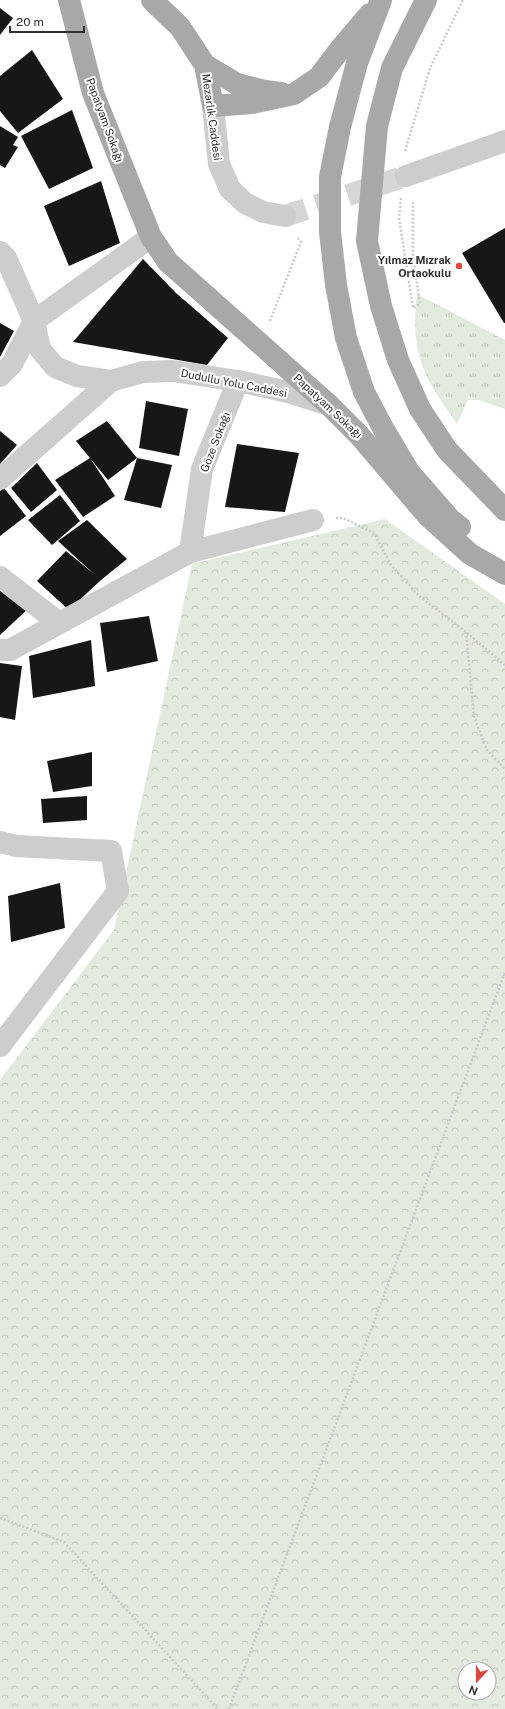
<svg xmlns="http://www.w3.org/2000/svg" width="505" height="1709" font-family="'Public Sans',sans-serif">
	<defs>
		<pattern id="grass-tufts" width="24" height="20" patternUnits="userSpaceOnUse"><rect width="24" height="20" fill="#e2e9dd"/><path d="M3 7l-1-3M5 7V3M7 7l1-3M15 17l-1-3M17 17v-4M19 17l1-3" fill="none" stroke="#c2c8be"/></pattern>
		<pattern id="forest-crowns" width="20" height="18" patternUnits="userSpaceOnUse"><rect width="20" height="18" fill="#e2e9dd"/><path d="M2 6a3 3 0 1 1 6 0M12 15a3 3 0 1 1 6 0" fill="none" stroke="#c2c8be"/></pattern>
	</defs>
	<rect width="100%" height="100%" fill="#fff"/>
	<path fill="url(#grass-tufts)" d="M 417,294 L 505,340 L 505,409 L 479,400 L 468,400 L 457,424 C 445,406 429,385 422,365 C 414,342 414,318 417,294 Z"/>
	<path fill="url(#forest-crowns)" fill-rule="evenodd" d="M 385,519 L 505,604 L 505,1709 L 0,1709 L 0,1080 L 114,930 L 192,564 ZM 465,1669 L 489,1669 L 489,1693 L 465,1693 Z"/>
	<path fill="#171717" d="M 0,8 L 13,18 L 0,35 Z
		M 32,50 L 63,99 L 18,133 L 0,111 L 0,76 Z
		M 72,110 L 93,168 L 49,189 L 21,136 Z
		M 0,126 L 18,137 L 13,145 L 18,147 L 5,168 L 0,165 Z
		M 101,181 L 120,243 L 69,266 L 44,206 Z
		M 505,228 L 505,323 L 504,323 L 462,253 Z
		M 143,259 L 176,293 L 228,338 L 207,365 L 73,342 Z
		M 0,323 L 14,331 L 0,357 Z
		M 146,401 L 188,409 L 179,456 L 139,448 Z
		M 107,421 L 137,458 L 108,480 L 76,441 Z
		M 0,431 L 17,445 L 0,464 Z
		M 237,444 L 299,453 L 285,512 L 225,507 Z
		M 90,458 L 115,496 L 83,517 L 55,480 Z
		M 137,458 L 172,465 L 161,508 L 124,500 Z
		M 37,463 L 57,490 L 31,512 L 11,488 Z
		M 4,488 L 26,516 L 0,536 L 0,491 Z
		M 60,495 L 80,521 L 52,545 L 28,520 Z
		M 87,520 L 127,559 L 101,580 L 69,610 L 37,581 L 66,551 L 94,574 L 58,541 Z
		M 0,584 L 30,607 L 0,635 Z
		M 149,616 L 158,661 L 107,672 L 100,623 Z
		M 91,640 L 95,686 L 33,698 L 29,656 Z
		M 0,663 L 22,666 L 15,720 L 0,717 Z
		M 92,752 L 92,786 L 53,792 L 47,761 Z
		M 87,796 L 87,820 L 43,823 L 41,799 Z
		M 60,883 L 65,928 L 11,942 L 8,896 Z"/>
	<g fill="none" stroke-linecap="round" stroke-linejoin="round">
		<path stroke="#d6d6d6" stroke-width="22" stroke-dasharray="22 11" stroke-linecap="butt" d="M 285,216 L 406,176"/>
		<path stroke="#cacaca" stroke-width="2.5" stroke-dasharray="2 2" stroke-linecap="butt" d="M 405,151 L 430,68 L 463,0
			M 401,198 L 399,218 L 413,308 L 420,304 L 413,256 L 413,202
			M 270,321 L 301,242 L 297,237
			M 336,518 L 343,518 L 374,533 L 391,565 L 419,596 L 466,632 L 505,665
			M 466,632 L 474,717 L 487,750 L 505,769
			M 0,1518 L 64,1542 L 218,1709
			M 229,1709 L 505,972"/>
		<path stroke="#cdcdcd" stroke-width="22" d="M 213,106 L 219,164 L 230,189 L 245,203 L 263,212 L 285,216
			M 406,176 L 505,141
			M 0,252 L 6,258 L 34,321 L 40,349 L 55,367 L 77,376 L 111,381 L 143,372 L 173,371 L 238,381 L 288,392 L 329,405
			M 0,376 L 12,364 L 34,321 L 151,237
			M 0,479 L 111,381
			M 190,552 L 202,469 L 238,381
			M 0,577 L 59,623
			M 0,650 L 10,650 L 190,552 L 313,520
			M 0,842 L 16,846 L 111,851 L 118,891 L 0,1046"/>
		<path stroke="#a8a8a8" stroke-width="22" d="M 69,0 L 93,93 L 151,237 L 168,262 L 329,405 L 359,435 L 427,515 L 470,554 L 505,574
			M 152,0 L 180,27 L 205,65 L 213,106 L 252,103 L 294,94 L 319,77 L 341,48 L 370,14
			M 381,0 L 357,63 L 340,127 L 330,177 L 330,232 L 336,285 L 346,338 L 364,392 L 384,430 L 409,472 L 450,519 L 460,527
			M 426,0 L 392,68 L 377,126 L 367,241 L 381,306 L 398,360 L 420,409 L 447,450 L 505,510
			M 205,65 L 237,84 L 265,91 L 281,93"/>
	</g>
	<circle fill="#db473f" stroke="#fff" stroke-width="1.5" cx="459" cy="266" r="4"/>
	<g text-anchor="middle" stroke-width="4" stroke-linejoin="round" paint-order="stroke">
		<g font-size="11" fill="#303030" stroke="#fff">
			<text transform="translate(212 117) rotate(82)" y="4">Mezarlık Caddesi</text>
			<text transform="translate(105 120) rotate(70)" y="4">Papatyam Sokağı</text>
			<text transform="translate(234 383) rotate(11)" y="4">Dudullu Yolu Caddesi</text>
			<text transform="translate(328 406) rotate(43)" y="4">Papatyam Sokağı</text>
			<text transform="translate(215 442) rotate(-69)" y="4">Göze Sokağı</text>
		</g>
		<g font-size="11" font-weight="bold" fill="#303030" stroke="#fff" text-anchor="end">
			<text x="451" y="264">Yılmaz Mızrak<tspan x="451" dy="13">Ortaokulu</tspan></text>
		</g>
	</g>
	<g transform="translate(477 1681) rotate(201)"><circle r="19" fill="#ffffff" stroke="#acacac"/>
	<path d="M0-3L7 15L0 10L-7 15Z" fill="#db473f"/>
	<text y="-6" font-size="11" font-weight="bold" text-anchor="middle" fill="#303030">N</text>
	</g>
	<path d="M10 26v6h74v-6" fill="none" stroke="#303030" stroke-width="2"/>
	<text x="16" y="26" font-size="12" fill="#303030" stroke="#ffffff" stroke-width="3" paint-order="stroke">20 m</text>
</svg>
